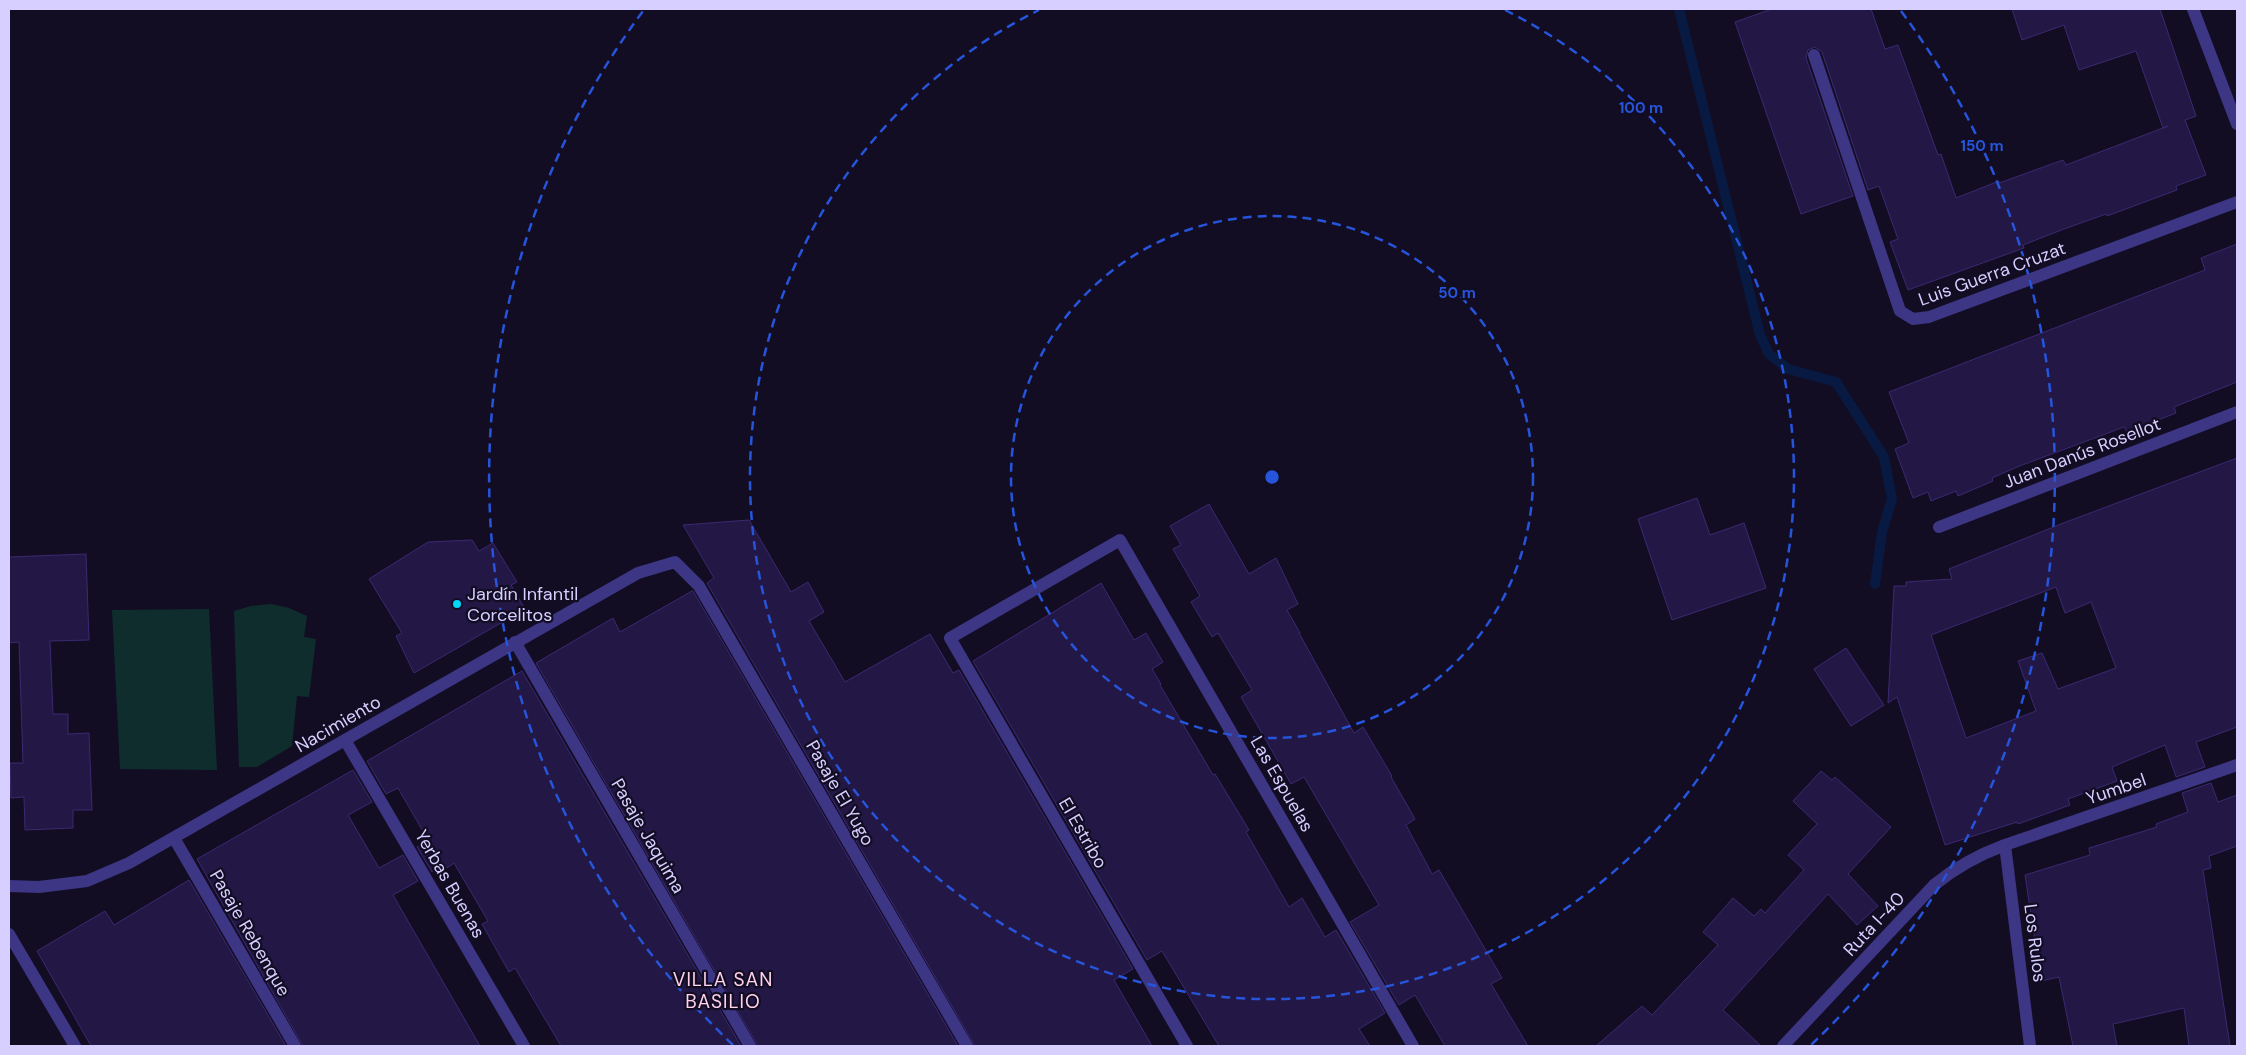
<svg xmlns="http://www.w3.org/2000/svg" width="2246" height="1055" font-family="'DM Sans',sans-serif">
	<rect width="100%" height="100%" fill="#120d23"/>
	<path fill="#102d2e" d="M 271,604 L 289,608 L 307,616 L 304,637 L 316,639 L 309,697 L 297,696 L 292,746 L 257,767 L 239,767 L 234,611 L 251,606 Z
		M 209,609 L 217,770 L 120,769 L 112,610 Z"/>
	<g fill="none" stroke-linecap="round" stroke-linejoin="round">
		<path stroke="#081a42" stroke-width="10" d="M 1679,9 L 1760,335 L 1769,354 L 1788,369 L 1836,382 L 1884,457 L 1892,499 L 1882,532 L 1875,584"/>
	</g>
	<path fill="#231845" stroke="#3b2972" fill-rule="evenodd" d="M 1772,9 L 1871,9 L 1885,49 L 1898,45 L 1938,155 L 1941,154 L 1956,198 L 1999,181 L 1999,183 L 2063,160 L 2066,165 L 2168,126 L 2163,128 L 2136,51 L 2079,70 L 2064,25 L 2022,40 L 2012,9 L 2160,9 L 2196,116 L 2185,120 L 2206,175 L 2176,186 L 2177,190 L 2107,216 L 2106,214 L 2064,229 L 2023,245 L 2024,248 L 1908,290 L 1890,242 L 1898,239 L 1879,186 L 1868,190 L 1822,52 L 1815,47 L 1808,50 L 1806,58 L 1853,196 L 1801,214 L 1735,22 Z
		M 2237,244 L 2237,382 L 2174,407 L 2176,413 L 2127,432 L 2124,427 L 2017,467 L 1992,478 L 1993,481 L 1958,496 L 1956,491 L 1931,501 L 1928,492 L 1913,498 L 1895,449 L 1909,443 L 1889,392 L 2205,270 L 2201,258 Z
		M 2237,458 L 2237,727 L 2196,742 L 2205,767 L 2176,777 L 2165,745 L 2112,767 L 2117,781 L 2068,799 L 2070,805 L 2018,824 L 2017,822 L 1945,845 L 1897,697 L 1888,703 L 1894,586 L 1906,586 L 1906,582 L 1952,579 L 1949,569 L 2066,522 ZM 2056,587 L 2065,613 L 2091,602 L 2116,668 L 2058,689 L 2042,653 L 2018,661 L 2036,711 L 1966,738 L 1931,635 Z
		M 1697,498 L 1710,535 L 1744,523 L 1766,588 L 1672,620 L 1638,519 Z
		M 1209,504 L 1249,574 L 1276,558 L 1298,604 L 1287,610 L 1300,633 L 1299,633 L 1354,733 L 1363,727 L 1392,776 L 1391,777 L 1415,819 L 1406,825 L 1432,874 L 1439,870 L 1502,978 L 1491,984 L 1528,1046 L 1445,1046 L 1415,995 L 1399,1005 L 1350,922 L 1379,905 L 1304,777 L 1291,784 L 1241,697 L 1252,690 L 1218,633 L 1212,637 L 1191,602 L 1200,596 L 1173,549 L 1181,545 L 1170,526 Z
		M 749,520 L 791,592 L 808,582 L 824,612 L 809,621 L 845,682 L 930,634 L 953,673 L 959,670 L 1133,969 L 1114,980 L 1152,1046 L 975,1046 L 707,583 L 714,578 L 683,525 Z
		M 472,540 L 479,551 L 493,543 L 517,582 L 511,585 L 525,609 L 414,673 L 396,636 L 402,633 L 369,579 L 428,542 Z
		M 86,554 L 89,640 L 50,641 L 53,714 L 68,714 L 68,734 L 89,733 L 92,810 L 73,810 L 73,828 L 25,830 L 24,797 L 11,798 L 10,763 L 23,763 L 19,642 L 9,643 L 9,557 Z
		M 1101,583 L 1134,640 L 1146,633 L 1163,662 L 1152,669 L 1161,684 L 1160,685 L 1213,775 L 1215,774 L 1249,830 L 1246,832 L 1289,907 L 1302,898 L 1325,937 L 1336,930 L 1385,1013 L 1359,1029 L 1370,1046 L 1219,1046 L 1162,951 L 1147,960 L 973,661 Z
		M 692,591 L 693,591 L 958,1046 L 758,1046 L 536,663 L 613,618 L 620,632 Z
		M 1846,648 L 1884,705 L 1851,726 L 1814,669 Z
		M 522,671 L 741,1046 L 561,1046 L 515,968 L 509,972 L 482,924 L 488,921 L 454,863 L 447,868 L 445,865 L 432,872 L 417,847 L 428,840 L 398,788 L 386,794 L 367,761 Z
		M 353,770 L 372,802 L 348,815 L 379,868 L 403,855 L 418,881 L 393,895 L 480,1046 L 303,1046 L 197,859 Z
		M 1821,771 L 1832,780 L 1835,777 L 1891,827 L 1848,874 L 1878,906 L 1857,925 L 1828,894 L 1723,1010 L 1761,1046 L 1596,1046 L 1642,1006 L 1652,1015 L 1718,945 L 1703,932 L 1733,898 L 1754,916 L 1761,909 L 1765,913 L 1804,870 L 1788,855 L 1817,824 L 1793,801 Z
		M 2211,783 L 2218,802 L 2237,795 L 2237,846 L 2209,856 L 2211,868 L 2203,870 L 2230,1046 L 2189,1046 L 2184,1008 L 2113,1024 L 2117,1046 L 2073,1046 L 2059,977 L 2041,981 L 2025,875 L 2090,855 L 2089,848 L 2157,827 L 2156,824 L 2188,812 L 2182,793 Z
		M 189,880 L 286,1046 L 91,1046 L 37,951 L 105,911 L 114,925 Z"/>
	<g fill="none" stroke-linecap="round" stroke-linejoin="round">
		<path stroke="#3c3684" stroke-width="12" d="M 2193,9 L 2237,124
			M 1814,55 L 1900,311 L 1913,319 L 1929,317 L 2237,202
			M 1939,527 L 2237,412
			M 515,642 L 750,1046
			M 345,740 L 524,1046
			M 174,838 L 295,1046
			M 2005,845 L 2030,1046
			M 9,886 L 39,887 L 87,881 L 129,863 L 638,573 L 675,562 L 699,586 L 967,1046
			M 9,934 L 75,1046
			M 1187,1046 L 950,638 L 1120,540 L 1413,1046
			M 1783,1046 L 1934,885 C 1956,867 1978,855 2005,845 L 2237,765"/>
	</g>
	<g fill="none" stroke="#2654da" stroke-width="2.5" stroke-dasharray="9 6">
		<circle cx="1272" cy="477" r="261"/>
		<path d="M1505 10A522 522 0 1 1 1039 10"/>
		<path d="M733 1045A783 783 0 0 1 643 11M1901 11A783 783 0 0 1 1811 1045"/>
	</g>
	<circle fill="#00d7fa" stroke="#120d23" stroke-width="2" cx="457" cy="604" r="5"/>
	<g text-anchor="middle" stroke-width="4.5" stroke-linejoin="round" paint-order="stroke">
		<g font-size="18" fill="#d7cfff" stroke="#120d23">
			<text transform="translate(1992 274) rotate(-20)" y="6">Luis Guerra Cruzat</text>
			<text transform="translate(2082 453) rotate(-21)" y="6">Juan Danús Rosellot</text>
			<text transform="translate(338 724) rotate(-30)" y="6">Nacimiento</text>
			<text transform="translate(1282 784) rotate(60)" y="6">Las Espuelas</text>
			<text transform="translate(2116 789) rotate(-19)" y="6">Yumbel</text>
			<text transform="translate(840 793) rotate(60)" y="6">Pasaje El Yugo</text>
			<text transform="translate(1083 833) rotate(60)" y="6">El Estribo</text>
			<text transform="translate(648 836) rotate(60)" y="6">Pasaje Jaquima</text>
			<text transform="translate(450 884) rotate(60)" y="6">Yerbas Buenas</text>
			<text transform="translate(1874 924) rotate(-47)" y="6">Ruta I-40</text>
			<text transform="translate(250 933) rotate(60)" y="6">Pasaje Rebenque</text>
			<text transform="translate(2035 943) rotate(83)" y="6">Los Rulos</text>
		</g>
		<g font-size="18" fill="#d7cfff" stroke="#120d23" text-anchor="start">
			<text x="467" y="600">Jardín Infantil<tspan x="467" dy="21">Corcelitos</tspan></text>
		</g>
		<g font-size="19" letter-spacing="1" fill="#ffd1ec" stroke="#120d23">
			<text x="723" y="986">VILLA SAN<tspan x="723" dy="22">BASILIO</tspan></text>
		</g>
	</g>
	<circle cx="1272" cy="477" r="8" fill="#2654da" stroke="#120d23" stroke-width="2.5"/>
	<g font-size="15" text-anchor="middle" font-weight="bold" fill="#2654da" stroke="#120d23" stroke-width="4.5" stroke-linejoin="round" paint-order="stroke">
		<text x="1641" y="113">100 m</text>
		<text x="1982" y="151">150 m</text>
		<text x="1457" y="298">50 m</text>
	</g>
	<rect width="2246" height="1055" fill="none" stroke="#d7cfff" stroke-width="20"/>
</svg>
